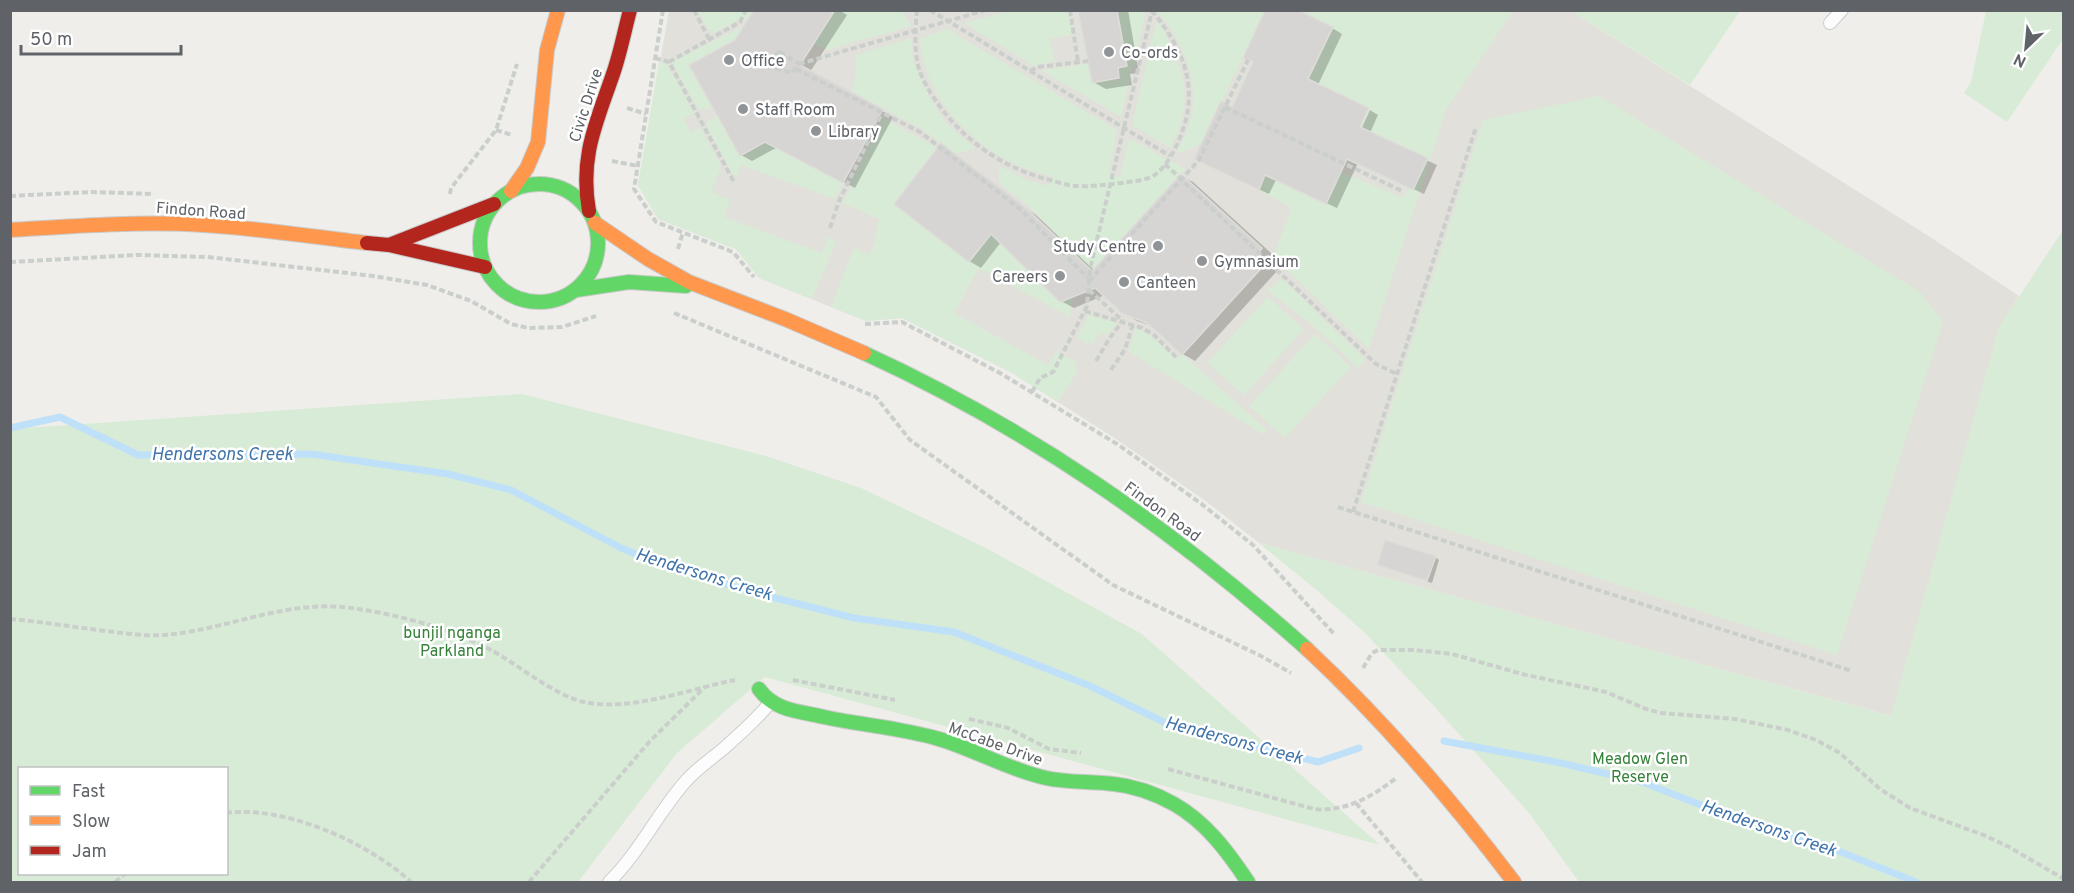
<svg xmlns="http://www.w3.org/2000/svg" width="2074" height="893" font-family="Overpass,sans-serif">
	<rect width="100%" height="100%" fill="#efeeea"/>
	<path fill="#e2e0da" d="M 669,11 L 1571,11 L 1930,237 L 2019,296 L 1999,328 L 1892,716 L 1259,543 L 1207,502 L 1116,439 L 1012,373 L 903,318 L 866,321 L 759,278 L 736,249 L 658,219 L 638,185 Z"/>
	<path fill="#d8ebd6" fill-rule="evenodd" d="M 697,11 L 752,11 L 744,22 L 740,19 L 712,34 Z
		M 835,11 L 902,11 L 911,26 L 827,50 L 814,44 Z
		M 1009,11 L 1068,11 L 1073,35 L 1049,38 L 1055,61 L 1034,66 L 964,23 Z
		M 1117,11 L 1146,11 L 1121,117 L 1041,70 L 1088,64 L 1092,82 L 1119,78 L 1118,68 L 1127,66 Z
		M 1158,11 L 1265,11 L 1201,144 L 1179,153 L 1177,151 C 1208,102 1191,54 1158,11 Z
		M 1298,11 L 1513,11 L 1446,110 L 1369,349 L 1273,257 L 1292,208 L 1259,190 L 1281,143 L 1287,146 L 1272,178 L 1326,204 L 1341,172 L 1403,198 L 1409,188 L 1413,189 L 1427,159 L 1374,133 L 1359,165 L 1345,160 L 1369,108 L 1308,79 L 1333,27 Z
		M 1571,11 L 1740,10 L 1740,11 L 1690,85 Z
		M 1986,11 L 2063,11 L 2063,39 L 2007,122 L 1964,93 L 1971,82 Z
		M 1157,20 C 1184,64 1196,101 1170,148 L 1132,125 Z
		M 744,26 L 713,107 L 706,110 L 704,108 L 699,110 L 673,65 L 675,60 Z
		M 947,29 L 1117,130 L 1109,173 L 1120,177 L 1129,138 L 1185,169 L 1092,271 L 1028,205 L 999,183 L 999,166 L 1025,179 L 1048,186 L 1054,177 C 1040,173 1026,170 1014,164 C 966,140 923,93 920,39 Z
		M 911,38 L 913,61 L 929,97 L 947,124 L 975,148 L 956,154 L 922,129 L 851,92 L 855,82 L 856,55 Z
		M 659,62 L 666,63 L 694,113 L 684,119 L 691,133 L 701,128 L 721,166 L 711,192 L 730,200 L 724,217 L 822,253 L 828,237 L 836,241 L 812,299 L 759,278 L 736,249 L 658,219 L 638,185 Z
		M 1599,96 L 1920,292 L 1943,322 L 1837,655 L 1361,502 L 1483,120 Z
		M 774,115 L 769,143 L 843,183 L 835,199 L 741,165 L 737,176 L 732,174 L 706,125 L 709,120 L 717,116 L 740,156 Z
		M 884,118 L 937,148 L 894,204 L 968,262 L 991,234 L 1061,303 L 1069,295 L 1072,297 L 1070,317 L 979,268 L 954,313 L 1048,365 L 1056,352 L 1075,361 L 1077,372 L 1058,402 L 1012,373 L 902,318 L 866,321 L 831,307 L 854,248 L 870,255 L 877,239 L 875,236 L 879,219 L 843,203 L 853,182 L 851,181 Z
		M 2063,230 L 2063,882 L 1579,882 L 1529,813 L 1433,705 L 1363,631 L 1314,588 L 1259,543 L 1891,716 L 1999,327 Z
		M 1281,278 L 1365,359 L 1358,368 L 1311,324 L 1268,291 Z
		M 1268,297 L 1304,329 L 1244,395 L 1207,363 Z
		M 1088,315 L 1117,323 L 1107,335 L 1100,333 L 1093,344 L 1089,341 L 1088,344 L 1077,338 Z
		M 1136,328 L 1149,334 L 1176,359 L 1182,354 L 1267,430 L 1264,435 L 1128,351 Z
		M 1315,334 L 1351,367 L 1285,438 L 1249,406 Z
		M 522,394 L 766,456 L 861,488 L 986,548 L 1142,634 L 1380,845 L 765,677 L 677,753 L 578,882 L 11,882 L 11,429 ZM 20,768 L 226,768 L 226,874 L 20,874 Z"/>
	<path fill="#0003" d="M 756,10 L 839,10 L 847,15 L 810,72 L 893,117 L 855,188 L 778,147 L 752,161 L 741,155 L 736,41 Z
		M 1080,10 L 1128,10 L 1139,73 L 1130,74 L 1132,85 L 1106,89 L 1093,82 Z
		M 1332,28 L 1342,34 L 1318,85 L 1356,133 L 1359,134 L 1370,110 L 1378,115 L 1370,133 L 1437,165 L 1424,194 L 1358,163 L 1337,208 L 1276,180 L 1269,194 L 1206,165 L 1254,62 Z
		M 953,152 L 1037,216 L 1094,270 L 1181,176 L 1193,182 L 1273,255 L 1269,261 L 1278,270 L 1195,361 L 1183,354 L 1153,326 L 1137,321 L 1124,313 L 1105,295 L 1074,308 L 1061,301 L 1001,242 L 981,268 L 969,261 Z
		M 1435,557 L 1439,560 L 1432,583 L 1379,565 Z"/>
	<g fill="none" stroke-linecap="round" stroke-linejoin="round">
		<path stroke="#bfe0f9" stroke-width="7" d="M 10,428 L 60,417 L 138,455 L 311,454 L 448,474 L 511,490 L 621,548 L 665,566 L 752,592 L 854,618 L 954,632 L 1090,686 L 1170,725 L 1318,762 L 1359,748
			M 1444,741 L 1561,763 L 1642,782 L 1752,825 L 1813,841 L 1916,882"/>
	</g>
	<path fill="#d6d5d3" stroke="#deddd9" stroke-width="1.5" d="M 754,10 L 835,10 L 800,65 L 883,109 L 843,183 L 765,142 L 740,156 L 689,65 L 735,40 Z
		M 1078,10 L 1117,10 L 1127,66 L 1118,68 L 1119,78 L 1092,83 Z
		M 1265,10 L 1298,10 L 1333,27 L 1308,79 L 1369,108 L 1360,127 L 1428,158 L 1413,190 L 1347,159 L 1326,204 L 1265,175 L 1259,190 L 1194,159 L 1221,101 L 1232,107 L 1253,62 L 1243,58 Z
		M 941,143 L 1025,207 L 1092,271 L 1181,174 L 1262,248 L 1258,254 L 1267,262 L 1182,355 L 1147,323 L 1123,314 L 1095,288 L 1060,302 L 991,234 L 969,262 L 894,204 Z
		M 1385,540 L 1436,556 L 1427,581 L 1377,565 Z"/>
	<g fill="none" stroke-linecap="round" stroke-linejoin="round">
		<defs>
			<path id="lane" d="M 1830,23 L 1842,10
				M 609,882 C 639,853 657,814 685,782 C 696,769 710,760 723,749 C 740,734 756,720 770,703"/>
			<path id="fast" d="M480 243a59 59 0 1 1 118 0a59 59 0 1 1-118 0Z
				M 576,290 L 629,282 L 686,286
				M 864,353 C 1030,429 1171,528 1307,649
				M 759,689 C 772,708 794,711 815,715 C 856,725 899,727 939,739 C 976,750 1009,770 1046,778 C 1068,783 1091,781 1114,784 C 1134,786 1156,794 1174,804 C 1206,822 1228,852 1248,882"/>
			<path id="slow" d="M 511,191 L 527,168 L 538,142 L 547,50 L 558,10
				M 595,223 L 648,259 L 689,282 L 785,319 L 864,353
				M 10,230 C 74,226 138,221 203,225 C 258,228 313,237 367,243
				M 1307,649 C 1383,720 1451,799 1514,882"/>
			<path id="jam" d="M 589,211 C 579,154 598,120 615,68 C 621,49 625,29 630,10
				M 367,243 L 389,245 L 485,267
				M 389,245 L 494,204"/>
		</defs>
		<use href="#lane" stroke="#cbcccc" stroke-width="14"/>
		<use href="#fast" stroke="#cacacb" stroke-width="16"/>
		<use href="#slow" stroke="#cacacb" stroke-width="16"/>
		<use href="#jam" stroke="#cacacb" stroke-width="16"/>
		<path stroke="#cacfcc" stroke-width="4" stroke-dasharray="6 3" stroke-linecap="butt" d="M 663,10 L 634,189 L 656,222 L 733,252 L 754,277
			M 694,10 L 709,39
			M 917,10 C 915,29 914,51 919,69 C 922,79 928,89 934,98 C 961,139 1002,168 1050,180 C 1058,182 1068,186 1076,186 C 1088,187 1101,185 1113,184 C 1125,182 1141,182 1153,176 C 1170,167 1186,128 1188,109 C 1193,71 1176,39 1151,10
			M 930,10 L 1170,156
			M 1070,10 L 1078,62
			M 780,52 L 799,64 L 792,73 L 762,64 Z
			M 655,58 L 669,62 L 734,182
			M 669,62 L 740,22 L 746,10
			M 799,64 L 986,10
			M 796,69 L 920,132 L 1021,210 L 1088,278
			M 1030,71 L 1038,67 L 1088,61
			M 1225,107 L 1402,191
			M 627,108 L 646,114
			M 496,130 L 512,135
			M 612,161 L 638,166
			M 1165,164 L 1376,364 L 1397,374
			M 450,194 L 451,188 L 496,130 L 517,64
			M 10,196 L 91,192 L 154,194
			M 830,228 L 839,201 L 882,113
			M 678,249 L 683,232
			M 10,262 L 138,255 L 208,257 L 373,276 L 427,285 L 471,301 L 511,324 L 528,328 L 562,327 L 596,316
			M 1089,281 L 1199,160 L 1248,60
			M 1089,290 L 1123,321
			M 1085,311 L 1142,328 L 1154,335 L 1176,357
			M 674,313 L 876,397 L 910,440 L 1113,585 L 1261,656 L 1291,673
			M 865,324 L 902,322 L 1000,373 L 1117,444 L 1199,502 L 1253,545 L 1334,634
			M 1096,361 L 1109,339 L 1122,322
			M 1111,370 L 1125,349 L 1133,324
			M 1032,392 L 1040,378 L 1053,372 L 1087,306 L 1090,269 L 1152,11
			M 1338,507 L 1852,671
			M 1353,512 L 1476,127
			M 10,619 C 45,622 79,628 114,632 C 130,634 147,636 164,635 C 227,630 286,599 351,608 C 396,614 449,628 489,649 C 518,664 553,695 584,702 C 631,712 689,689 735,680
			M 1363,668 L 1372,653 L 1378,650 L 1414,650 L 1452,654 L 1522,674 L 1606,692 L 1646,709 L 1661,713 L 1735,719 L 1788,730 L 1816,740 L 1840,753 L 1880,789 L 1910,808 L 1986,836 L 2009,847 L 2064,879
			M 793,680 L 895,700
			M 969,719 L 1008,728 L 1049,749 L 1081,753
			M 1168,769 L 1314,809 C 1345,812 1372,797 1396,778
			M 1356,803 L 1422,882
			M 226,813 C 285,805 369,843 411,882
			M 115,882 L 125,874
			M 529,882 L 650,741 L 704,688"/>
		<use href="#lane" stroke="#fdfcfc" stroke-width="12"/>
		<use href="#fast" stroke="#63d668" stroke-width="14"/>
		<use href="#slow" stroke="#ff974d" stroke-width="14"/>
		<use href="#jam" stroke="#b3261e" stroke-width="14"/>
	</g>
	<g fill="#919496" stroke="#fff" stroke-width="2">
		<circle cx="1109" cy="52" r="6"/>
		<circle cx="729" cy="60" r="6"/>
		<circle cx="743" cy="109" r="6"/>
		<circle cx="816" cy="131" r="6"/>
		<circle cx="1158" cy="246" r="6"/>
		<circle cx="1202" cy="261" r="6"/>
		<circle cx="1060" cy="276" r="6"/>
		<circle cx="1124" cy="282" r="6"/>
	</g>
	<g text-anchor="middle" stroke-width="5" stroke-linejoin="round" paint-order="stroke">
		<g font-size="16" fill="#5f6368" stroke="#fff" text-anchor="start">
			<text x="1121" y="58">Co-ords</text>
			<text x="741" y="66">Office</text>
			<text x="755" y="115">Staff Room</text>
			<text x="828" y="137">Library</text>
			<text x="1146" y="252" text-anchor="end">Study Centre</text>
			<text x="1214" y="267">Gymnasium</text>
			<text x="1048" y="282" text-anchor="end">Careers</text>
			<text x="1136" y="288">Canteen</text>
		</g>
		<g font-size="16" fill="#5f6368" stroke="#fff">
			<text transform="translate(585 105) rotate(-72)" y="6">Civic Drive</text>
			<text transform="translate(201 210) rotate(4)" y="6">Findon Road</text>
			<text transform="translate(1163 511) rotate(36)" y="6">Findon Road</text>
			<text transform="translate(996 743) rotate(20)" y="6">McCabe Drive</text>
		</g>
		<g font-size="16" fill="#348238" stroke="#fff">
			<text x="452" y="638">bunjil nganga<tspan x="452" dy="18">Parkland</tspan></text>
			<text x="1640" y="764">Meadow Glen<tspan x="1640" dy="18">Reserve</tspan></text>
		</g>
		<g font-size="18" font-style="italic" fill="#4174aa" stroke="#fff">
			<text x="222" y="460">Hendersons Creek</text>
			<text transform="translate(704 574) rotate(17)" y="6">Hendersons Creek</text>
			<text transform="translate(1234 740) rotate(15)" y="6">Hendersons Creek</text>
			<text transform="translate(1769 828) rotate(19)" y="6">Hendersons Creek</text>
		</g>
	</g>
	<rect width="2074" height="893" fill="none" stroke="#5f6368" stroke-width="24"/>
	<rect x="18" y="767" width="210" height="108" fill="#ffffff" stroke="#bfc1c3" stroke-width="1.5"/>
	<rect x="30" y="786" width="30" height="9" fill="#63d668" stroke="#bfc1c3" stroke-width="1.5"/>
	<text x="72" y="797" font-size="18" fill="#5f6368">Fast</text>
	<rect x="30" y="816" width="30" height="9" fill="#ff974d" stroke="#bfc1c3" stroke-width="1.5"/>
	<text x="72" y="827" font-size="18" fill="#5f6368">Slow</text>
	<rect x="30" y="846" width="30" height="9" fill="#b3261e" stroke="#bfc1c3" stroke-width="1.5"/>
	<text x="72" y="857" font-size="18" fill="#5f6368">Jam</text>
	<g transform="translate(2026 48) rotate(206)" stroke="#ffffff" stroke-width="4.5" paint-order="stroke">
	<path d="M0-4.5L10 22L0 15L-10 22Z" fill="#5f6368"/>
	<text y="-9" font-size="16" font-weight="bold" text-anchor="middle" fill="#5f6368">N</text>
	</g>
	<path d="M21 45v9h160v-9" fill="none" stroke="#5f6368" stroke-width="3"/>
	<text x="30" y="45" font-size="18" fill="#5f6368" stroke="#ffffff" stroke-width="4.5" paint-order="stroke">50 m</text>
</svg>
